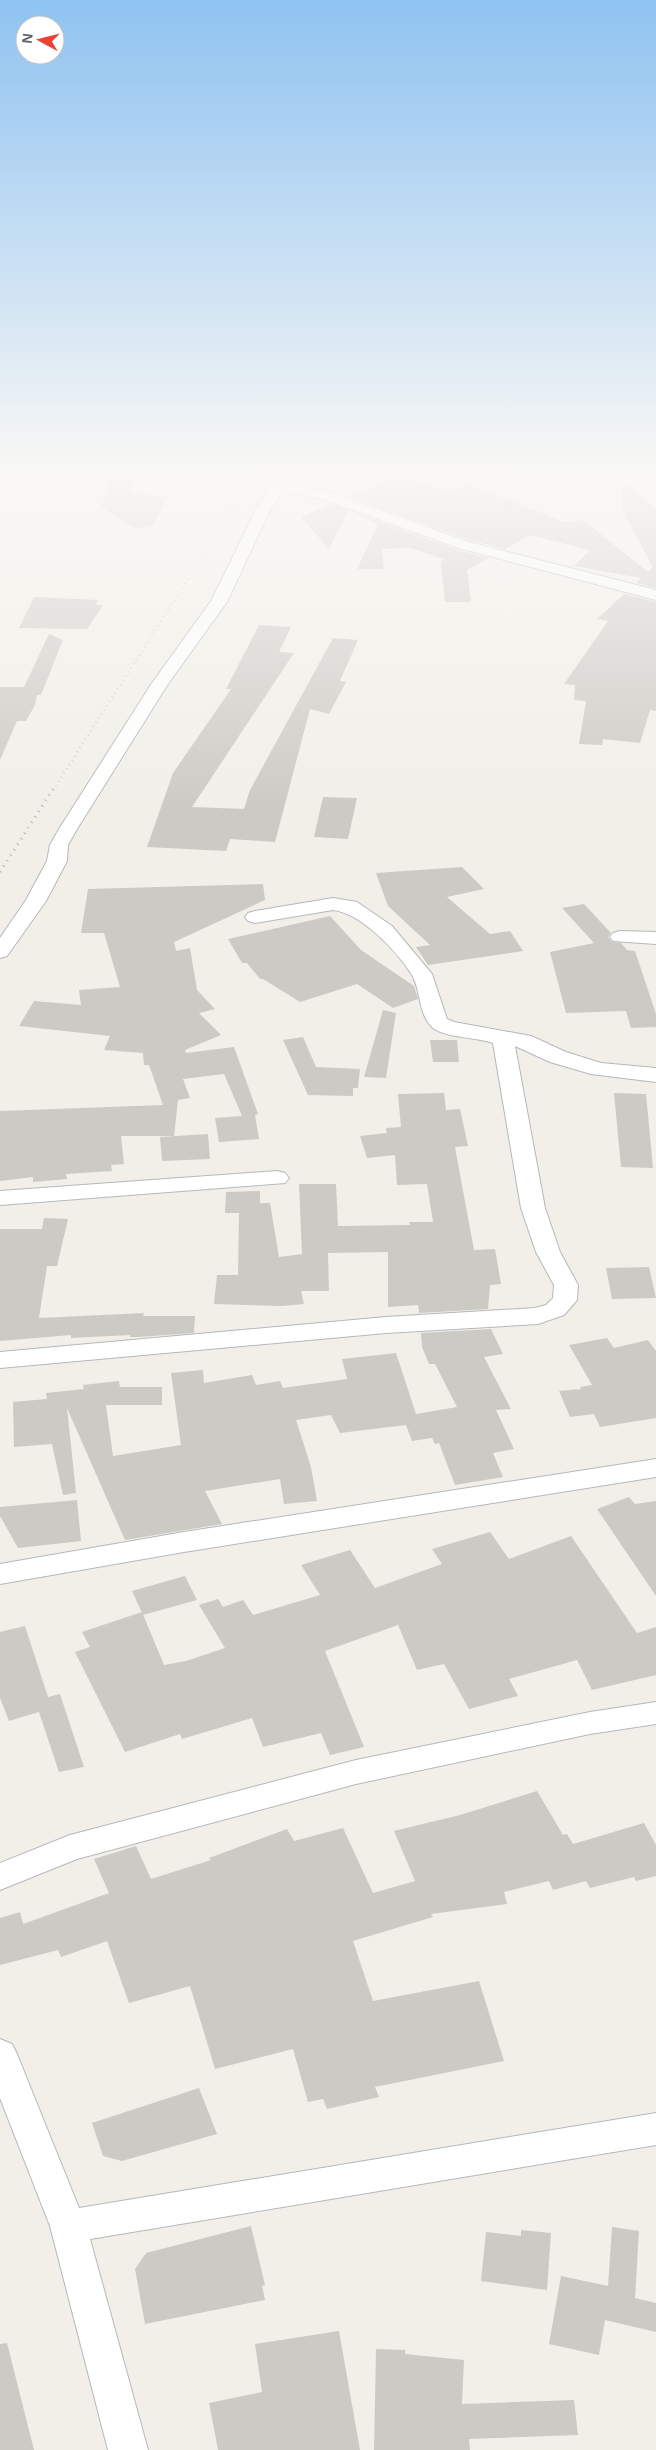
<svg xmlns="http://www.w3.org/2000/svg" width="656" height="2450" font-family="Helvetica,sans-serif">
	<rect width="100%" height="100%" fill="#f1efe8"/>
	<path fill="#cccac5" d="M 399,475 L 448,491 L 467,484 L 565,522 L 583,520 L 648,572 L 653,567 L 624,514 L 627,513 L 621,509 L 623,482 L 656,508 L 656,588 L 636,583 L 641,578 L 574,566 L 590,550 L 530,535 L 505,549 L 470,540 L 349,497 Z
		M 109,481 L 133,481 L 131,494 L 169,496 L 153,525 L 135,529 L 101,507 Z
		M 332,504 L 348,510 L 329,549 L 301,517 Z
		M 353,512 L 458,550 L 489,558 L 467,570 L 471,602 L 445,602 L 441,564 L 443,559 L 411,548 L 382,549 L 384,569 L 357,569 L 378,524 Z
		M 624,594 L 656,602 L 656,711 L 650,710 L 640,743 L 603,739 L 602,745 L 579,744 L 586,701 L 574,700 L 575,685 L 564,684 L 608,621 L 597,619 Z
		M 34,597 L 98,600 L 96,605 L 103,605 L 87,629 L 19,628 Z
		M 259,625 L 291,627 L 279,652 L 294,653 L 192,807 L 244,809 L 250,790 L 333,638 L 358,640 L 340,681 L 346,682 L 329,714 L 310,709 L 275,842 L 230,839 L 226,851 L 147,847 L 173,773 L 231,689 L 226,689 Z
		M 49,634 L 63,640 L 41,695 L 37,695 L 35,705 L 26,721 L 17,721 L 0,760 L 0,687 L 24,687 Z
		M 323,797 L 357,798 L 348,839 L 314,837 Z
		M 462,867 L 484,889 L 447,897 L 490,934 L 510,931 L 523,951 L 428,965 L 416,947 L 430,945 L 388,906 L 376,873 Z
		M 263,884 L 265,900 L 174,942 L 176,951 L 190,948 L 197,990 L 215,1009 L 199,1013 L 221,1035 L 185,1050 L 186,1053 L 234,1047 L 258,1114 L 255,1115 L 259,1139 L 219,1142 L 215,1118 L 242,1116 L 224,1074 L 183,1079 L 190,1098 L 178,1100 L 174,1136 L 121,1136 L 124,1164 L 111,1165 L 112,1171 L 66,1174 L 67,1179 L 33,1182 L 33,1177 L 0,1181 L 0,1111 L 163,1105 L 149,1065 L 144,1065 L 143,1053 L 104,1050 L 110,1036 L 19,1026 L 34,1001 L 81,1005 L 79,990 L 120,987 L 104,933 L 81,933 L 88,889 Z
		M 584,904 L 611,933 L 608,937 L 612,942 L 621,943 L 627,950 L 635,951 L 656,1014 L 656,1027 L 631,1028 L 626,1011 L 566,1013 L 550,952 L 594,943 L 562,908 Z
		M 330,916 L 361,950 L 414,986 L 418,999 L 393,1008 L 357,984 L 300,1002 L 263,979 L 260,979 L 247,963 L 242,963 L 228,939 Z
		M 383,1010 L 396,1013 L 386,1078 L 364,1077 Z
		M 303,1037 L 316,1067 L 360,1069 L 358,1088 L 353,1088 L 353,1096 L 308,1095 L 283,1040 Z
		M 430,1040 L 457,1040 L 459,1062 L 433,1062 Z
		M 444,1093 L 446,1110 L 460,1109 L 468,1146 L 455,1147 L 474,1250 L 495,1249 L 501,1284 L 490,1285 L 488,1309 L 419,1313 L 418,1305 L 388,1307 L 388,1252 L 328,1253 L 329,1291 L 301,1291 L 304,1304 L 282,1306 L 214,1304 L 217,1275 L 238,1275 L 239,1213 L 225,1213 L 226,1192 L 260,1191 L 260,1203 L 270,1203 L 279,1257 L 302,1254 L 299,1184 L 336,1184 L 338,1226 L 410,1225 L 409,1222 L 433,1222 L 427,1184 L 397,1185 L 395,1155 L 367,1158 L 360,1136 L 387,1133 L 386,1128 L 401,1127 L 398,1094 Z
		M 614,1093 L 646,1094 L 653,1168 L 621,1167 Z
		M 208,1134 L 210,1159 L 162,1161 L 160,1137 Z
		M 44,1218 L 68,1219 L 57,1266 L 47,1266 L 39,1318 L 144,1313 L 143,1316 L 195,1316 L 194,1333 L 139,1337 L 130,1337 L 130,1335 L 71,1338 L 71,1335 L 0,1341 L 0,1229 L 42,1229 Z
		M 649,1267 L 656,1298 L 612,1299 L 606,1268 Z
		M 491,1329 L 503,1354 L 484,1357 L 511,1409 L 496,1410 L 514,1449 L 493,1453 L 503,1477 L 455,1485 L 439,1443 L 435,1444 L 432,1438 L 412,1441 L 406,1425 L 340,1433 L 331,1415 L 296,1420 L 311,1467 L 317,1501 L 284,1504 L 280,1479 L 205,1491 L 222,1524 L 125,1540 L 67,1408 L 76,1493 L 63,1495 L 52,1444 L 14,1447 L 13,1402 L 47,1399 L 46,1393 L 84,1389 L 83,1385 L 119,1381 L 120,1387 L 162,1387 L 162,1405 L 106,1405 L 113,1456 L 181,1445 L 171,1373 L 203,1370 L 204,1383 L 252,1375 L 256,1385 L 280,1381 L 283,1388 L 347,1379 L 342,1359 L 396,1353 L 416,1414 L 457,1407 L 435,1364 L 429,1364 L 422,1347 L 421,1333 Z
		M 607,1338 L 614,1348 L 648,1340 L 656,1351 L 656,1418 L 600,1427 L 594,1414 L 570,1417 L 559,1391 L 581,1389 L 580,1387 L 592,1385 L 569,1345 Z
		M 629,1497 L 635,1504 L 656,1501 L 656,1596 L 597,1509 Z
		M 77,1500 L 81,1541 L 18,1548 L 0,1516 L 0,1507 Z
		M 490,1532 L 509,1559 L 571,1536 L 637,1633 L 656,1627 L 656,1675 L 592,1690 L 577,1660 L 509,1679 L 518,1696 L 469,1709 L 444,1664 L 417,1670 L 398,1625 L 325,1651 L 364,1747 L 330,1755 L 321,1733 L 263,1747 L 252,1718 L 182,1739 L 180,1734 L 125,1752 L 75,1652 L 90,1647 L 82,1632 L 142,1612 L 164,1665 L 186,1661 L 225,1648 L 199,1605 L 218,1599 L 223,1607 L 243,1600 L 253,1615 L 320,1595 L 301,1565 L 350,1550 L 375,1588 L 442,1564 L 432,1549 Z
		M 185,1576 L 197,1600 L 143,1615 L 132,1591 Z
		M 25,1626 L 48,1697 L 60,1694 L 84,1767 L 59,1772 L 39,1712 L 9,1721 L 0,1698 L 0,1632 Z
		M 537,1791 L 563,1835 L 567,1834 L 573,1844 L 644,1823 L 656,1845 L 656,1876 L 636,1881 L 634,1877 L 590,1888 L 586,1881 L 553,1890 L 549,1881 L 504,1892 L 507,1904 L 431,1914 L 433,1917 L 353,1941 L 373,2001 L 479,1981 L 504,2061 L 375,2087 L 379,2097 L 327,2109 L 323,2099 L 308,2102 L 293,2049 L 215,2069 L 190,1986 L 129,2003 L 107,1941 L 61,1957 L 58,1950 L 0,1965 L 0,1918 L 20,1912 L 23,1924 L 109,1893 L 94,1859 L 136,1846 L 151,1879 L 211,1860 L 209,1858 L 287,1829 L 294,1841 L 343,1828 L 373,1893 L 415,1881 L 394,1831 L 460,1815 Z
		M 199,2088 L 217,2134 L 122,2161 L 103,2156 L 92,2123 Z
		M 251,2226 L 265,2285 L 262,2286 L 265,2300 L 145,2324 L 135,2269 L 146,2253 Z
		M 612,2227 L 639,2231 L 635,2298 L 656,2303 L 656,2332 L 605,2320 L 599,2355 L 549,2344 L 561,2276 L 608,2286 Z
		M 521,2230 L 551,2233 L 547,2290 L 481,2281 L 486,2232 L 521,2236 Z
		M 339,2331 L 360,2450 L 218,2450 L 209,2403 L 262,2392 L 255,2344 Z
		M 7,2343 L 34,2450 L 0,2450 L 0,2344 Z
		M 376,2349 L 405,2350 L 405,2354 L 464,2360 L 462,2404 L 574,2400 L 578,2435 L 469,2439 L 470,2450 L 374,2450 Z"/>
	<g fill="none" stroke-linecap="round" stroke-linejoin="round">
		<defs>
			<path id="street" d="M 225,468 C 243,468 258,475 275,479 L 285,468 L 299,468 L 288,482 L 332,493 L 469,542 L 656,590 L 656,600 L 459,548 L 322,499 L 283,490 L 270,510 L 227,602 L 168,684 L 77,829 L 68,845 L 67,861 L 46,901 L 7,956 L 0,958 L 0,938 L 26,900 L 47,861 L 50,845 L 59,829 L 152,683 L 211,601 L 256,510 L 270,487 L 247,481 Z
				M 333,898 L 357,902 L 392,926 L 432,974 L 447,1019 L 454,1022 L 531,1036 L 566,1052 L 601,1063 L 656,1068 L 656,1082 L 591,1074 L 550,1062 L 515,1046 L 545,1208 L 560,1252 L 578,1285 L 577,1300 L 564,1315 L 538,1324 L 386,1333 L 0,1368 L 0,1352 L 386,1317 L 535,1308 L 546,1305 L 553,1298 L 554,1285 L 536,1252 L 521,1208 L 493,1043 C 476,1037 446,1038 433,1028 C 418,1015 421,990 412,975 C 397,951 361,913 333,910 L 255,923 L 248,921 L 245,917 L 248,913 L 255,911 Z
				M 620,931 L 656,932 L 656,944 L 613,941 L 610,937 L 613,933 Z
				M 277,1171 L 285,1173 L 289,1178 L 285,1183 L 0,1205 L 0,1191 Z
				M 656,1459 L 656,1477 L 184,1552 L 0,1584 L 0,1564 L 184,1532 Z
				M 656,1702 L 656,1724 L 590,1734 L 356,1784 L 77,1859 L 0,1890 L 0,1863 L 70,1835 L 356,1760 L 590,1712 Z
				M 0,2039 L 12,2044 L 17,2054 L 79,2208 L 656,2113 L 656,2145 L 90,2239 L 148,2450 L 108,2450 L 50,2226 L 0,2098 Z"/>
		</defs>
		<use href="#street" stroke="#b5b8bc" stroke-width="2"/>
		<use href="#street" fill="#fff" fill-rule="evenodd"/>
		<path stroke="#b6b7b8" stroke-width="2.5" stroke-dasharray="0.5 4.5" stroke-linecap="butt" d="M 53,790 L 259,468"/>
		<path stroke="#b6b7b8" stroke-width="3" stroke-dasharray="1 5.5" stroke-linecap="butt" d="M 0,872 L 53,789"/>
	</g>
	<linearGradient id="sky" x2="0" y2="1"><stop stop-color="#8fc3f1"/><stop offset="0.58" stop-color="#f9f8f5"/><stop offset="1" stop-color="#f9f8f5" stop-opacity="0"/></linearGradient>
	<rect width="656" height="811" fill="url(#sky)"/>
	<g transform="translate(40 40) rotate(277)"><circle r="24" fill="#ffffff" stroke="#bfc1c3"/>
	<path d="M0-4L9 19L0 12L-9 19Z" fill="#ea4335"/>
	<text y="-8" font-size="14" font-weight="bold" text-anchor="middle" fill="#5f6368">N</text>
	</g>
</svg>
